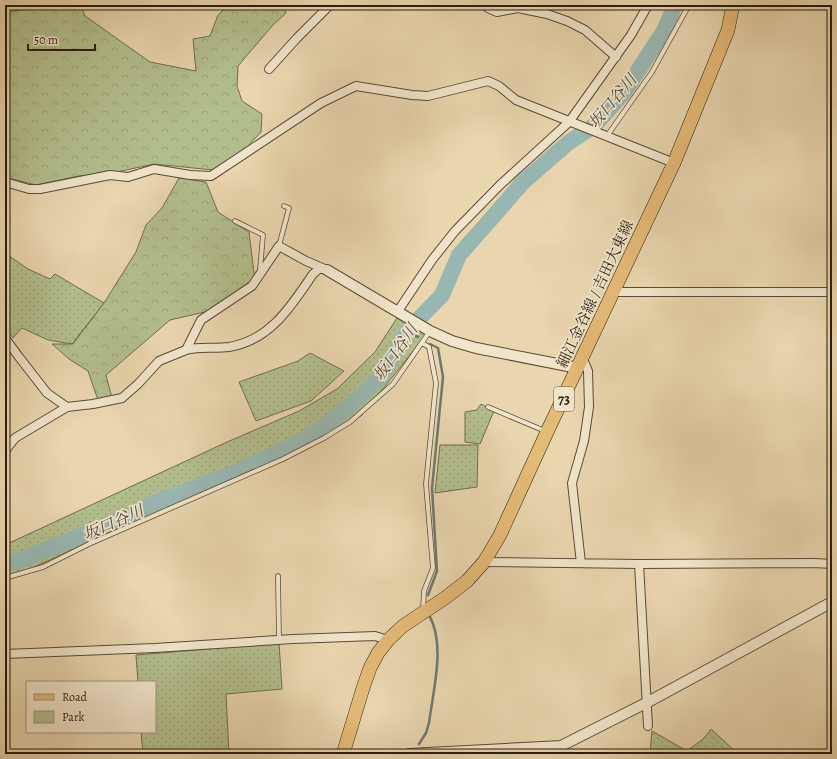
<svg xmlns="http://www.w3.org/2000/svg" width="837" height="759" font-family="Alegreya,'Noto Serif JP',serif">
	<defs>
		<pattern id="green-dots" width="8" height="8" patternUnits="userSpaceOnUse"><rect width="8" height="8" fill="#b3be8d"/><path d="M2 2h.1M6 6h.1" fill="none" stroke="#9aa378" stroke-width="1.8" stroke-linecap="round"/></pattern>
		<pattern id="forest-crowns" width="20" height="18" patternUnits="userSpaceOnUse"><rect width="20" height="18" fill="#b3be8d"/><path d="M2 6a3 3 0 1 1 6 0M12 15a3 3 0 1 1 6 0" fill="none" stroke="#9aa378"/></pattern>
	</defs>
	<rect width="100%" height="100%" fill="#e9d5ae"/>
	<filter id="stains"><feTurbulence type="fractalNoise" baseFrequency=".005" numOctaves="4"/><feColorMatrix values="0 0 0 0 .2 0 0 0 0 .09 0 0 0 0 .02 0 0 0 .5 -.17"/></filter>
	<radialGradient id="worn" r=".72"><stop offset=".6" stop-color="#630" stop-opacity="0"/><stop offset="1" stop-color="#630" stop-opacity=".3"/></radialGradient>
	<path fill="url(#green-dots)" stroke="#6e6e4e" d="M 5,253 L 28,269 L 50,279 L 55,274 L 104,303 L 72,344 L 48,340 L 22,328 L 13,338 L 5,327 Z
		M 397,318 L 427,334 L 361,416 L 341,425 L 299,451 L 169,509 L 104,535 L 30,569 L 5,576 L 5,545 L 227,442 L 299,411 L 337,389 L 375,352 Z
		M 310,353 L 344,371 L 311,401 L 256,421 L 239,382 L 298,361 Z
		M 481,404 L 494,411 L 480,444 L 465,442 L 465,412 L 477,410 Z
		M 440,445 L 478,445 L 477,487 L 435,493 Z
		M 279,643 L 282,689 L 226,694 L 229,754 L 143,754 L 141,732 L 155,732 L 155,682 L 138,682 L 136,655 Z
		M 711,729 L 738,754 L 650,754 L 652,731 L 687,751 L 703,739 Z"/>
	<path fill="url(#forest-crowns)" stroke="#6e6e4e" d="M 40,5 L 81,5 L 85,16 L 150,62 L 196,71 L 193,39 L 210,36 L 218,15 L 229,5 L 284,5 L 286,13 L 272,26 L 238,66 L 237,86 L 242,101 L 262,114 L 261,132 L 247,147 L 213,170 L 154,164 L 117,172 L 79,176 L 36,185 L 5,177 L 5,12 L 31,9 Z
		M 179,178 L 206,182 L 218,212 L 249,232 L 255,281 L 209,311 L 170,320 L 106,375 L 112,398 L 98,400 L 88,371 L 69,359 L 52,344 L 73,344 L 104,303 L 136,252 L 146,225 L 162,208 Z"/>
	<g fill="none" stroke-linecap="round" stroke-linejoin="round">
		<path stroke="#6c7971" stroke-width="2.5" d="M 406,332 L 418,337
			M 428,595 L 437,571 L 432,488 L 443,377 L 438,348 L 430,344
			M 419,744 L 426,733 L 429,723 C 433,691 446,644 429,615"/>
		<path stroke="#99b7b2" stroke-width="16" d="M 5,564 L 23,559 L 121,520 L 154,503 L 236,472 L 295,444 L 321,429 L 353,403 L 382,376 L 406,332 L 442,295 L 459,255 L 491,219 L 522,183 L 568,143 L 595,125 L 624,92 L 664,31 L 675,5"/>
		<defs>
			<path id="service" d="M 607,136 L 652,72 L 689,5
				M 235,221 L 263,235 L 260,270
				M 279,246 L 289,208 L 284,206
				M 422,343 L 429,347 L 436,383 L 426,484 L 433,568 L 424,591 L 423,610
				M 488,407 L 545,431
				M 278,576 L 279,640
				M 5,578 L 43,567 L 89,544 L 283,459 L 324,438 L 350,422 L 393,384 L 430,331"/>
			<path id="minor" d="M 485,5 L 488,8 L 497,12 L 518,8 L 547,14 L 567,21 L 585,30 L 616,57
				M 269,69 L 297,38 L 330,5
				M 5,182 L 29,189 L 40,189 L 110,175 L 128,177 L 154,169 L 190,175 L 211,176 L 321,103 L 356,86 L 412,95 L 428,96 L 488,81 L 499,86 L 516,100 L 674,163
				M 614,292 L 832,292
				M 398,311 L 432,260 L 455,231 L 500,185 L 569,122 L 631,35 L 648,5
				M 5,338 L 19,357 L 47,393 L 67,407
				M 186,350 C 200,346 214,349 229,347 C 271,340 291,306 313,274 L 319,269 L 325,269
				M 5,451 L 15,438 L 67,407 L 93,404 L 122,398 L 138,384 L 159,361 L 186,350 L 201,320 L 252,286 L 279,246 L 306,261 L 327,270
				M 484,562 L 639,564 L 814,563 L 832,564
				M 581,563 L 572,483 L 584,441 L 589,407 L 588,371 L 583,359
				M 639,564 L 648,726
				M 5,654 L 155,648 L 293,639 L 375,636 L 388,640"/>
			<path id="tertiary" d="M 327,270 L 430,331 L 452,341 L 476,348 L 578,368
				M 409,754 L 561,746 L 648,702 L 832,602"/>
			<path id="primary" d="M 343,754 L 363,688 L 370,668 L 378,653 L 388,640 L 403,626 L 445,598 L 467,581 L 484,562 L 500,535 L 547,432 L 674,163 L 728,30 L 733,5"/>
		</defs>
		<use href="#service" stroke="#584b37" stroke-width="5.5"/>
		<use href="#minor" stroke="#584b37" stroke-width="10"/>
		<use href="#tertiary" stroke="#584b37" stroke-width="12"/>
		<use href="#primary" stroke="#281d0f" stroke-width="14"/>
		<use href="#service" stroke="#f1e4ca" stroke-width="4"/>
		<use href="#minor" stroke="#f1e4ca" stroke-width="8"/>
		<use href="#tertiary" stroke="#f1e4ca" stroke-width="10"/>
		<use href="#primary" stroke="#e4ba77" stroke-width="13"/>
	</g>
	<g text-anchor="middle" stroke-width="3.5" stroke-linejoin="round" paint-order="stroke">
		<rect fill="#f1e4ca" stroke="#645947" stroke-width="1" x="554" y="387" width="20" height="24" rx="3"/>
		<g font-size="14" font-weight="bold" fill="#281d0f">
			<text x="564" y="404">73</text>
		</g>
		<g font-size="15" fill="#281d0f" stroke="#f1e4ca">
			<text transform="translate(595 294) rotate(-65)" y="5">細江金谷線 / 吉田大東線</text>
		</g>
		<g font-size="16" font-style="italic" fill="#4a4b40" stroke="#f1e4ca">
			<text transform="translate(612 101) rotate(-50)" y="6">坂口谷川</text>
			<text transform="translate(395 352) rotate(-55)" y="6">坂口谷川</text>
			<text transform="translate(113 522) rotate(-24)" y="6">坂口谷川</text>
		</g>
	</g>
	<rect width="837" height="759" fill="none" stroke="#e9d5ae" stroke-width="20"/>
	<rect x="6" y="6" width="825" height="747" fill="none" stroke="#281d0f" stroke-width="2"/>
	<rect x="10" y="10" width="817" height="739" fill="none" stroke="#281d0f"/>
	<rect x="26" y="681" width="130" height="52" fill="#f1e4ca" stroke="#a1947f"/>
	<rect x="34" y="694" width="20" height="6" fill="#e4ba77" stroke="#a1947f"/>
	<text x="62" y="701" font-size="12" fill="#281d0f">Road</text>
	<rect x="34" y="711" width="20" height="12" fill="#b3be8d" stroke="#a1947f"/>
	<text x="62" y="721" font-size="12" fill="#281d0f">Park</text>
	<path d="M28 44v6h67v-6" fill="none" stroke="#281d0f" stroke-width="2"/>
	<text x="34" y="44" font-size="12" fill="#281d0f" stroke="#f1e4ca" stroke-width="3" paint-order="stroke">50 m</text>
	<rect width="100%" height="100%" filter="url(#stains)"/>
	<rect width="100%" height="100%" fill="url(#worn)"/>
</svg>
